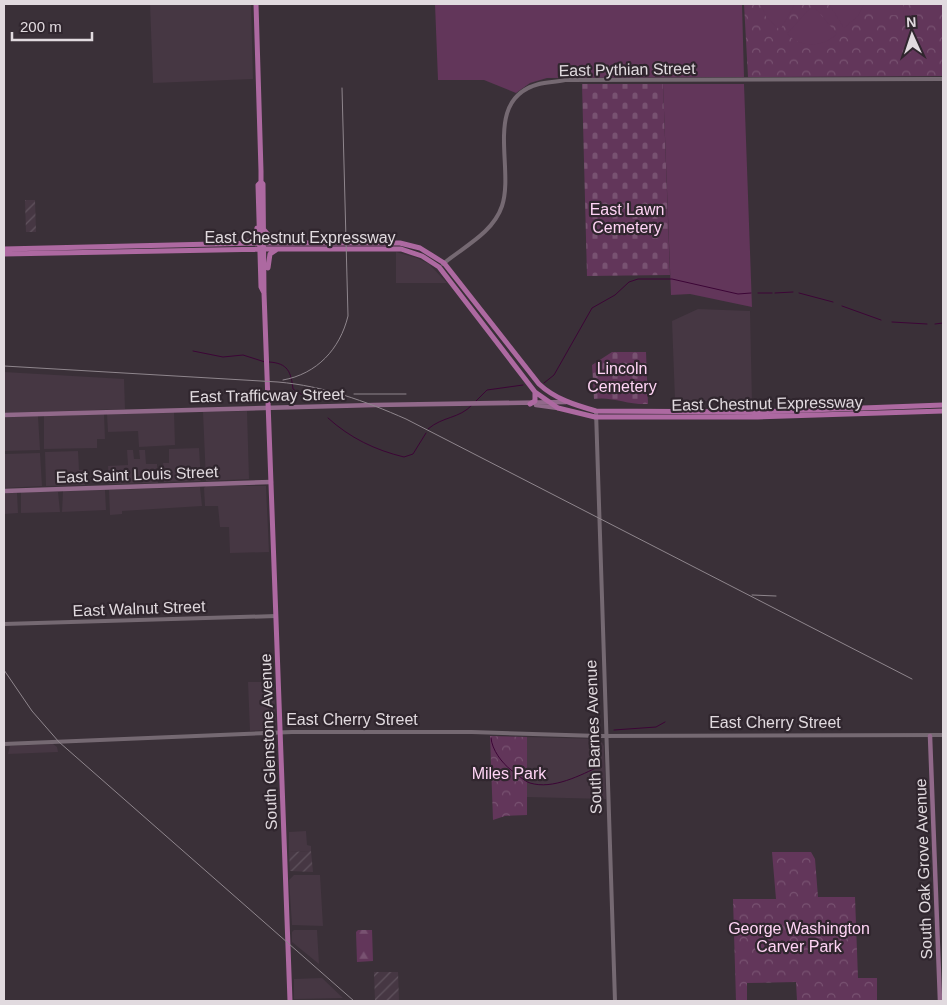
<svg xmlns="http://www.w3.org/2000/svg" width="947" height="1005" font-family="Helvetica,sans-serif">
	<defs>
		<pattern id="industrial-furrows" width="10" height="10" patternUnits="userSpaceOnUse" patternTransform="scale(1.25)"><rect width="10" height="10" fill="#463743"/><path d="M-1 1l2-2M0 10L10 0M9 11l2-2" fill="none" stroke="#60535e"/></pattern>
		<pattern id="forest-firs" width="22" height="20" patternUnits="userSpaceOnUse" patternTransform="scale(1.25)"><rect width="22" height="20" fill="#62365a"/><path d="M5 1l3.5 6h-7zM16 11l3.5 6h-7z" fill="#785271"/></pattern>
		<pattern id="cemetery-stones" width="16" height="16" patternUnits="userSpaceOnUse" patternTransform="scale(1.25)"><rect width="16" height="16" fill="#62365a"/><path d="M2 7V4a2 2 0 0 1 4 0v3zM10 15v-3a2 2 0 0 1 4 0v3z" fill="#785271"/></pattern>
		<pattern id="park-crowns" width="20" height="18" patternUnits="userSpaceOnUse" patternTransform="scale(1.25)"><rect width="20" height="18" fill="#62365a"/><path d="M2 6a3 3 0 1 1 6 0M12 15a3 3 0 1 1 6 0" fill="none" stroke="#785271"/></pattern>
	</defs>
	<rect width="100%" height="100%" fill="#3a3038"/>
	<path fill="#463743" d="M 150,4 L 251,4 L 253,79 L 153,83 Z
		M 396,252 L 417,258 L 429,264 L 447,283 L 396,283 Z
		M 698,309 L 750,311 L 752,403 L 675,400 L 672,321 Z
		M 4,372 L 124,379 L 125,409 L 4,413 Z
		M 247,411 L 249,479 L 206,481 L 203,412 Z
		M 174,412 L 175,445 L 139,447 L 138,431 L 108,432 L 107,414 Z
		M 104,414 L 105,439 L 97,439 L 97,448 L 44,449 L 44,416 Z
		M 38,416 L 40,450 L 4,451 L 4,417 Z
		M 199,448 L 201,481 L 164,482 L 163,463 L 169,463 L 169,449 Z
		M 127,450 L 133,450 L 134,459 L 140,459 L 139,450 L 145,450 L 146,464 L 157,464 L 158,483 L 109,484 L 108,466 L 128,465 Z
		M 78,451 L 79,470 L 84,470 L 85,485 L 46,486 L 45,452 Z
		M 40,453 L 42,486 L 4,488 L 4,454 Z
		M 206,486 L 266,486 L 269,552 L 230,553 L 229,527 L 220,527 L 218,506 L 205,506 L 204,488 Z
		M 200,487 L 202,506 L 122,511 L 122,514 L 110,515 L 109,490 Z
		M 105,490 L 106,510 L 62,512 L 63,491 Z
		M 21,492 L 58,492 L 60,512 L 21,513 Z
		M 4,493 L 17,493 L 18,513 L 4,514 Z
		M 248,682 L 274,682 L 276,729 L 250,731 Z
		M 527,737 L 600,739 L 604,746 L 606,799 L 527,797 Z
		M 53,744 L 57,747 L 58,752 L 8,754 L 10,746 Z
		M 306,831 L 307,845 L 311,846 L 311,851 L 289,852 L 289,832 Z
		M 294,875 L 320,875 L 323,926 L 292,925 L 289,880 Z
		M 294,930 L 317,930 L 319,964 L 292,942 L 292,932 Z
		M 322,978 L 343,998 L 294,999 L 294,979 Z"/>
	<path fill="url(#industrial-furrows)" d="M 25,200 L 35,200 L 36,232 L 26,232 Z
		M 311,851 L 313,872 L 290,871 L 289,852 Z
		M 374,972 L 398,972 L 399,1001 L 375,1001 Z"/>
	<path fill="url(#forest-firs)" d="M 358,930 L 372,930 L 373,961 L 357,962 L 356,932 Z"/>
	<path fill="url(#cemetery-stones)" d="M 582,84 L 663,84 L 670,275 L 587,276 Z
		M 612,352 L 646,352 L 648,404 C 628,405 611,396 594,399 L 592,365 Z"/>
	<path fill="url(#park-crowns)" d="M 744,4 L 943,4 L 943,76 L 748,77 Z
		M 490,736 L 527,737 L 527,815 L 505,816 L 493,820 Z
		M 772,852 L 811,852 L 815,859 L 818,897 L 855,897 L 858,978 L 877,978 L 877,1001 L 797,1001 L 796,982 L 747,983 L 747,1001 L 736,1001 L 733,899 L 776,899 Z"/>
	<path fill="#62365a" d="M 435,4 L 742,4 L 744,77 L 547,78 L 530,83 L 516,93 L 484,80 L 438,80 Z
		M 761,4 L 795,4 L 780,30 L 766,17 Z
		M 829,4 L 864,4 L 858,16 L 844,28 Z
		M 872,4 L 903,4 L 904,15 L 872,15 Z
		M 912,4 L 941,4 L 941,14 L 912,14 Z
		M 810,8 L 815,8 L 837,34 C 821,48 802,48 787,34 Z
		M 663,84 L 744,84 L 752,307 L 690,294 L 671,295 Z"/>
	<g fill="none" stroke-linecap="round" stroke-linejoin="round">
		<path stroke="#3c0536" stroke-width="1" d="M 758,293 L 772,293
			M 775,293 L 793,292
			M 799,293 L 833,302
			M 842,306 L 881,320
			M 892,322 L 927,324
			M 935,324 L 943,323
			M 193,351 L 223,357 L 243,355 L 265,362
			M 269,362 C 288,363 291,372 293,389 L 310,400
			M 544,383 L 554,375 L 592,308 L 615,295 L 629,282 L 638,279 L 672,279 L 738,294 L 751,293
			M 475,402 L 487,390 L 523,385
			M 328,418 C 350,438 375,450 404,457 L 413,454 L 426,433
			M 428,429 C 443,416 459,419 472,405
			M 614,730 L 656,727 L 665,722
			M 491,738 C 492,750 502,763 511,770 C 517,774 524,781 530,783 C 553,790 581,775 600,766"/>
		<path stroke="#756972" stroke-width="4" d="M 443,264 C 463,247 493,233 502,206 C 515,167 482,99 539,84 C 547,82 556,82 565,80 L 943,79
			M 596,411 L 615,1001
			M 4,624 L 276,616
			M 4,744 L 292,732 L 472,732 L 599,736 L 943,735"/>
		<path stroke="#91698a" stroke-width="4.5" d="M 536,405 L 558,408
			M 4,415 L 374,405 L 566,402
			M 4,491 L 271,482
			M 930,736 L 940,1001"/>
		<path stroke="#ad69a1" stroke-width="5" d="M 256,4 L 261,171 L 261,182 L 258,185 L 261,287 L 264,293
			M 261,182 L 263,184 L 264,293 L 290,1001
			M 265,231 L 270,237 L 281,240
			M 247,242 L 254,238 L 257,228
			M 4,249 L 260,243 L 400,243 L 420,248 L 444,263 L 539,384 C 555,399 575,405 596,411 L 758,412 L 943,405
			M 4,254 L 265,249 L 401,249 L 422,256 L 439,267 L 535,392 L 558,408 L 595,417 L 758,417 L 943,411
			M 268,268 L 270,254 L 276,250
			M 530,404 L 535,401 L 535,392"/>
		<path stroke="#8f868d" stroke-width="1" d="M 4,366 L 278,382 C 324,386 365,401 406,419 L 912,679
			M 283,380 C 317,374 340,349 348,316 L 342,88
			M 354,394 L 406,394
			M 752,595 L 776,596
			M 4,670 L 32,711 L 59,742 L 354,1001"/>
	</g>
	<g text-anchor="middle" stroke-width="4.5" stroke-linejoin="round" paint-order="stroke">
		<g font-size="16" fill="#e1dadf" stroke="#30262e">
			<text transform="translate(627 69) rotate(-1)" y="6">East Pythian Street</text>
			<text x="300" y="243">East Chestnut Expressway</text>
			<text transform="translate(267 395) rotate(-1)" y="6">East Trafficway Street</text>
			<text transform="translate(767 403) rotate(-1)" y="6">East Chestnut Expressway</text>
			<text transform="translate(137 474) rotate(-2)" y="6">East Saint Louis Street</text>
			<text transform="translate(139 608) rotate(-2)" y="6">East Walnut Street</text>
			<text x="352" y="725">East Cherry Street</text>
			<text x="775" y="728">East Cherry Street</text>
			<text transform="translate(593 737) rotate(-92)" y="6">South Barnes Avenue</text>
			<text transform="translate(268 742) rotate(-92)" y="6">South Glenstone Avenue</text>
			<text transform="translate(923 869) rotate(-92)" y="6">South Oak Grove Avenue</text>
		</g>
		<g font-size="16" fill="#ffd4f5" stroke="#30262e">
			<text x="627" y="215">East Lawn<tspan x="627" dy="18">Cemetery</tspan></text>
			<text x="622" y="374">Lincoln<tspan x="622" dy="18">Cemetery</tspan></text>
			<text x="509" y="779">Miles Park</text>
			<text x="799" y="934">George Washington<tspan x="799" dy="18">Carver Park</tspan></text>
		</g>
	</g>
	<rect width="947" height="1005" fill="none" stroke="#e1dadf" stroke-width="10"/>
	<g transform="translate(912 35) rotate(357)" stroke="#30262e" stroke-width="4" paint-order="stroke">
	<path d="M0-4L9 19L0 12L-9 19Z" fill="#e1dadf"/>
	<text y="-8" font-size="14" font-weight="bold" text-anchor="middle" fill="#e1dadf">N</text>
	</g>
	<path d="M12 32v8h80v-8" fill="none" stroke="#e1dadf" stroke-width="2.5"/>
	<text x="20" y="32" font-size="15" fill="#e1dadf" stroke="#30262e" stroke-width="4" paint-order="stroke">200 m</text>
</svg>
